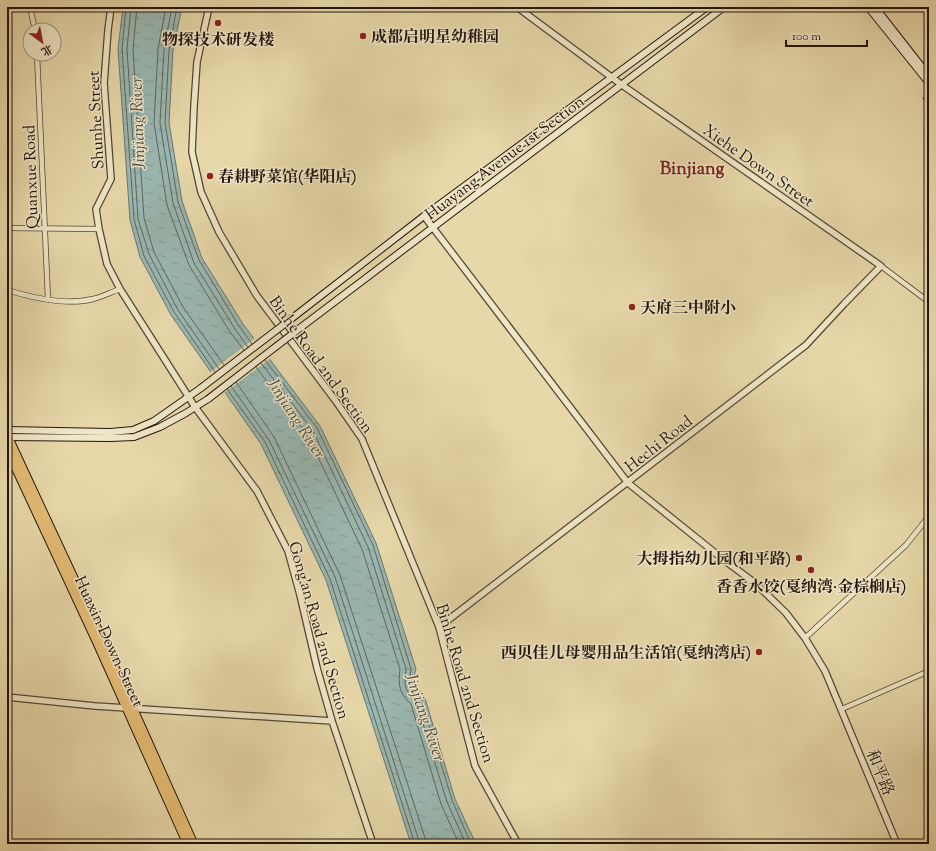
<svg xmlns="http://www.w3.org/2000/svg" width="936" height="851" font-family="'Sorts Mill Goudy','Noto Serif SC',serif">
	<defs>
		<pattern id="water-ripples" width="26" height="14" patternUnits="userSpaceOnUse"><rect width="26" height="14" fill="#9ab8b2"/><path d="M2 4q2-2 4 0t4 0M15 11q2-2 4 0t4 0" fill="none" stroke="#849d98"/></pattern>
	</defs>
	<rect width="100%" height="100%" fill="#e7d8a9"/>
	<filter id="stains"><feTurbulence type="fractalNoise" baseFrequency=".005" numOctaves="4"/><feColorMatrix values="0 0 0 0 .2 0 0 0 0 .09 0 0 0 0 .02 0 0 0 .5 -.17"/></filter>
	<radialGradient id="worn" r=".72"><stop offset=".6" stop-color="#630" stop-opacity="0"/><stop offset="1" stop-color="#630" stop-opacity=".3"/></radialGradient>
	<path fill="url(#water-ripples)" stroke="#6a7770" d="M 123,7 L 182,7 L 173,50 L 169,123 L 182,201 L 202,258 L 243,324 L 320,426 L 376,543 L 416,669 C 412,683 413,686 424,695 L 455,799 L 476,844 L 411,844 L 326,580 L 261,444 L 171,315 L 140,257 L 130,220 L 118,49 Z"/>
	<path fill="#e7d8a9" d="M 255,338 L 271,358 L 223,394 L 209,373 Z"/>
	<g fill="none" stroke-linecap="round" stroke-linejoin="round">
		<path stroke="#5e6660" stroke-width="1" d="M 126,7 L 122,49 L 134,219 L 144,256 L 174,312 L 215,372
			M 131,7 L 127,49 L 138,219 L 149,254 L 178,310 L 219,369
			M 137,7 L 133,49 L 144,218 L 154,252 L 183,307 L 224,365
			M 166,7 L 158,49 L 154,123 L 167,205 L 189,265 L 230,332 L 244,350
			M 172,7 L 164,49 L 160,123 L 173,203 L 194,263 L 235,329 L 248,347
			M 177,7 L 169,50 L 165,123 L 178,202 L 199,260 L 239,326 L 252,344
			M 265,360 L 317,428 L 373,545 L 411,669 C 409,684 409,687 421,698 L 452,800 L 471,844
			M 261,363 L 313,431 L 368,547 L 406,669 C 404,685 404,690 416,701 L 447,802 L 466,844
			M 256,367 L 307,434 L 362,549 L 400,669 C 398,685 399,693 411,704 L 441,804 L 459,844
			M 236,382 L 274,437 L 340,575 L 425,838 L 426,844
			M 231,386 L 269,440 L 335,577 L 420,844
			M 227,389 L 265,442 L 330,579 L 415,844"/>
		<path stroke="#6a7770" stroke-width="1.5" d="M 923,98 L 929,106"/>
		<defs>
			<path id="minor" d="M 30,7 L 35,30
				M 37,54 L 48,299
				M 7,228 L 99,229
				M 881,266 L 929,302
				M 7,290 C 33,298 66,306 93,299 C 102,297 111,292 120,289
				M 805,638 L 906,545 L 929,516
				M 842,709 L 929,671"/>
			<path id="tertiary" d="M 111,7 L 108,30 L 104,83 L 111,179 L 96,209 L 99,229 L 107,264 L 120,289 L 195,407 L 257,491 L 288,551 L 300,595 L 317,668 L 332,721 L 373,844
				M 209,7 L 197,62 L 194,106 L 192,152 L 201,192 L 219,232 L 257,296 L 335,400 L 362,439 L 439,627 L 475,766 L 518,844
				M 424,216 L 628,483 L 724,560 L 755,583 L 786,613 L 805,638 L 825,671 L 897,844
				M 439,627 L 806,345 L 844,304 L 881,266 L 622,85 L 517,7
				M 7,697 L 95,706 L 332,721"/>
			<path id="secondary" d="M 868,7 L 929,83
				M 875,7 L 929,76
				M 291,319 L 424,216 L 707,7
				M 300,328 L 724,7
				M 7,430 L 110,432 L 133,430 L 154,421 L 201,388
				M 7,437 L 110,438 L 134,437 L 160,427 L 186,413 L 208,399"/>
			<path id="primary" d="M 7,434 L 102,638 L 194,844
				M 7,450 L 96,641 L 187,844"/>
		</defs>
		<use href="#minor" stroke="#544634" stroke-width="6"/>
		<use href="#tertiary" stroke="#544634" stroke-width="8"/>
		<use href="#secondary" stroke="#23150d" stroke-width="8"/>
		<use href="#primary" stroke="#23150d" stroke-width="9"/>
		<use href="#minor" stroke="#efe6c7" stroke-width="4.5"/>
		<use href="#tertiary" stroke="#efe6c7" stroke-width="5.5"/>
		<use href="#secondary" stroke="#efe6c7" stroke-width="6"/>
		<use href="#primary" stroke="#e4bc74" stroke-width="7"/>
		<defs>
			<path id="secondary-bridge" d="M 201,388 L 291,319
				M 208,399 L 300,328"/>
		</defs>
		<use href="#secondary-bridge" stroke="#23150d" stroke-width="8" stroke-linecap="butt"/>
		<use href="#secondary-bridge" stroke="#efe6c7" stroke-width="6"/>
	</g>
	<g fill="#8f2418" stroke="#efe6c7" stroke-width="1.5">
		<circle cx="218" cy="23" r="4"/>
		<circle cx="363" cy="36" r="4"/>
		<circle cx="210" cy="176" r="4"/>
		<circle cx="632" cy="307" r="4"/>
		<circle cx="799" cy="558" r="4"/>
		<circle cx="811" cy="570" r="4"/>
		<circle cx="759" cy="652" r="4"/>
	</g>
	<g text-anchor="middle" stroke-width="3" stroke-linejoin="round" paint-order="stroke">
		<g font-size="16" font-weight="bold" fill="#23150d" stroke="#efe6c7" text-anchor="start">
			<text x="371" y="42">成都启明星幼稚园</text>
			<text x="218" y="45" text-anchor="middle">物探技术研发楼</text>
			<text x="218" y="182">春耕野菜馆(华阳店)</text>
			<text x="640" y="313">天府三中附小</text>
			<text x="791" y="564" text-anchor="end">大拇指幼儿园(和平路)</text>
			<text x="811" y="592" text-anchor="middle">香香水饺(戛纳湾·金棕榈店)</text>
			<text x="751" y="658" text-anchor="end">西贝佳儿母婴用品生活馆(戛纳湾店)</text>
		</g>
		<g font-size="16" fill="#23150d" stroke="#efe6c7">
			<text transform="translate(95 120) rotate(-93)" y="6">Shunhe Street</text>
			<text transform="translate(504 157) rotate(-37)" y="6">Huayang Avenue 1st Section</text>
			<text transform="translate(759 165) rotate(35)" y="6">Xiehe Down Street</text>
			<text transform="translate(30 177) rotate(-92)" y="6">Quanxue Road</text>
			<text transform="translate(322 364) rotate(54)" y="6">Binhe Road 2nd Section</text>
			<text transform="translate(658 443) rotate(-38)" y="6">Hechi Road</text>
			<text transform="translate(320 630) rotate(74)" y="6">Gong'an Road 2nd Section</text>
			<text transform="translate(110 641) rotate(65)" y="6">Huaxin Down Street</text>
			<text transform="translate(466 683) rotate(73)" y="6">Binhe Road 2nd Section</text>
			<text transform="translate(881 772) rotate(68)" y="6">和平路</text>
		</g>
		<g font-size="17" font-style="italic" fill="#4d4e47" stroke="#efe6c7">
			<text transform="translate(137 123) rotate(-92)" y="6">Jinjiang River</text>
			<text transform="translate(297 418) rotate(57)" y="6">Jinjiang River</text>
			<text transform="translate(426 717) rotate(71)" y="6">Jinjiang River</text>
		</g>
		<g font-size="18" font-weight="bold" fill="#7a1f14" stroke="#efe6c7">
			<text x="692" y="174">Binjiang</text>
		</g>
	</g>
	<rect width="936" height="851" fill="none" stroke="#e7d8a9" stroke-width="24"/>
	<rect x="8" y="8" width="920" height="835" fill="none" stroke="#23150d" stroke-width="2"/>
	<rect x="12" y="12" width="912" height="827" fill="none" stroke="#23150d"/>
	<g transform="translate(42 42) rotate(148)"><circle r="19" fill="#efe6c7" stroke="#9d927d"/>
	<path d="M0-3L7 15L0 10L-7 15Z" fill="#8f2418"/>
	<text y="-6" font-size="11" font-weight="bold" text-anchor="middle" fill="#23150d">北</text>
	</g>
	<path d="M786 40v6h81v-6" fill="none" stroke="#23150d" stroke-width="2"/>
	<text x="792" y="40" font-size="12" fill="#23150d" stroke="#efe6c7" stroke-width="3" paint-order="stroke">100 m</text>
	<rect width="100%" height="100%" filter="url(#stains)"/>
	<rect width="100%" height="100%" fill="url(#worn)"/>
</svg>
